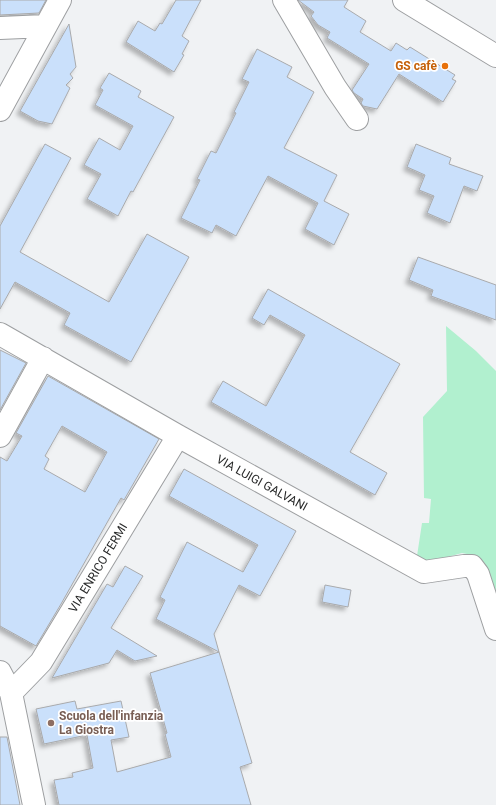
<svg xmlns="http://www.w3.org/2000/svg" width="496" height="805" font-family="Roboto,sans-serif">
	<defs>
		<filter id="shadow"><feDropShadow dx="-3.5" dy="3.5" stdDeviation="2" flood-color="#0004"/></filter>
	</defs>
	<rect width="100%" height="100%" fill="#f0f2f4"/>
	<path fill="#b1f0cf" d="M 446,326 L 476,351 L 496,371 L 496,592 L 488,570 L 472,555 L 462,553 L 429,562 L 417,556 L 422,523 L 429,523 L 431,499 L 424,498 L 423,417 L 447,391 Z"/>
	<path fill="#cae0fb" stroke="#a9aaac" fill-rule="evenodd" filter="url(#shadow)" d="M 0,0 L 46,0 L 39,13 L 0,15 Z
		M 176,0 L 201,0 L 182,36 L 189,41 L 182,54 L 184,55 L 174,72 L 126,42 L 138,21 L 155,31 L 160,23 L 162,24 Z
		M 298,0 L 348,0 L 344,7 L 366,21 L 360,32 L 391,51 L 396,43 L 407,50 L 410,47 L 455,75 L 452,79 L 456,81 L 443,102 L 399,74 L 377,109 L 363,106 L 361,103 L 363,99 L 354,93 L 352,90 L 369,64 L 327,38 L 330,32 L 318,25 L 311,16 L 314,12 Z
		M 69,24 L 76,67 L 70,74 L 73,78 L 66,85 L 70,88 L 52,124 L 38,121 L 20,111 Z
		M 257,49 L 292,67 L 287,77 L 314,92 L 284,148 L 337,175 L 324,201 L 349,214 L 334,245 L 305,229 L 318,203 L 268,176 L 236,236 L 216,225 L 212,233 L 181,218 L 200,180 L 197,179 L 211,151 L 216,153 L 236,113 L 234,112 L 249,82 L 242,79 Z
		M 109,73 L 141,91 L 138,97 L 174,117 L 133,192 L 131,191 L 118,216 L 87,199 L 101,174 L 84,165 L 99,138 L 120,150 L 133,126 L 95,105 L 103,90 L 100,88 Z
		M 45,144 L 71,158 L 20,252 L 109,302 L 147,234 L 189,257 L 131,362 L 64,325 L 70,313 L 15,282 L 0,309 L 0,226 Z
		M 416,144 L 451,158 L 449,164 L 483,176 L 477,191 L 464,186 L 450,223 L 427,213 L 434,196 L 419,190 L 425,175 L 407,167 Z
		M 418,257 L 496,285 L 496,320 L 431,296 L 433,290 L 409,280 Z
		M 268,289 L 400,364 L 350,452 L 387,473 L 375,495 L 211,402 L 223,381 L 266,406 L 305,335 L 270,315 L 264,325 L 252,318 Z
		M 0,350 L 26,363 L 0,410 Z
		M 48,376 L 159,439 L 124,500 L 121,498 L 61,604 L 36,646 L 0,626 L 0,457 L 7,461 L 22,436 L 16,433 ZM 62,426 L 107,452 L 85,492 L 44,469 L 49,459 L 45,456 Z
		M 184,469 L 296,531 L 260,596 L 239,585 L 214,634 L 219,652 L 156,619 L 165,600 L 160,597 L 187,542 L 243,572 L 258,545 L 169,496 Z
		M 125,566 L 143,576 L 111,628 L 157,656 L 135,661 L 117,650 L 109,663 L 52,678 L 107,584 L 113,587 Z
		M 325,585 L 351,590 L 348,607 L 322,602 Z
		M 219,652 L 252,763 L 240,767 L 251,805 L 59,805 L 54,780 L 73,777 L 72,773 L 93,768 L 87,735 L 44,744 L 36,709 L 75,701 L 77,709 L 121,701 L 129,737 L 111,740 L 117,772 L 171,757 L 165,734 L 167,733 L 150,673 Z
		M 0,737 L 7,737 L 20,805 L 0,805 Z"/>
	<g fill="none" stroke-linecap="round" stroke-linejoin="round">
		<defs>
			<path id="minor" d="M 284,0 L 335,87 L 357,119
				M 404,0 L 496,56
				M 0,28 L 46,26
				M 0,110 L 60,0
				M 0,334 L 178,436 L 424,572 L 464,566 L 472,566 L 478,574 L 496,629
				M 0,436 L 43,358
				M 0,672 L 11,693 L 34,805
				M 11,693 L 41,662 L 178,436"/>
		</defs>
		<use href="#minor" stroke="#9d9fa1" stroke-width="24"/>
		<use href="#minor" stroke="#fff" stroke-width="22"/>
	</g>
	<circle fill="#e8710a" stroke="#fff" stroke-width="1.5" cx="445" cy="66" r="4"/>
	<circle fill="#8d6e63" stroke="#fff" stroke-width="1.5" cx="51" cy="723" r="4"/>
	<g text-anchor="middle" stroke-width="3.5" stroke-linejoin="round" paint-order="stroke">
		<g font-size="12" font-weight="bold" fill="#c56008" stroke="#fff" text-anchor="end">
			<text x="437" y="70">GS cafè</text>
		</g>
		<g font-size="12" fill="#282929" stroke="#fff">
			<text transform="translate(262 483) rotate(29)" y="4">VIA LUIGI GALVANI</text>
			<text transform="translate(98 568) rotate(-59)" y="4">VIA ENRICO FERMI</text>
		</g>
		<g font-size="12" font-weight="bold" fill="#785e54" stroke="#fff" text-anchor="start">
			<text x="59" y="720">Scuola dell'infanzia<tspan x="59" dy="14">La Giostra</tspan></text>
		</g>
	</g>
</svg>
